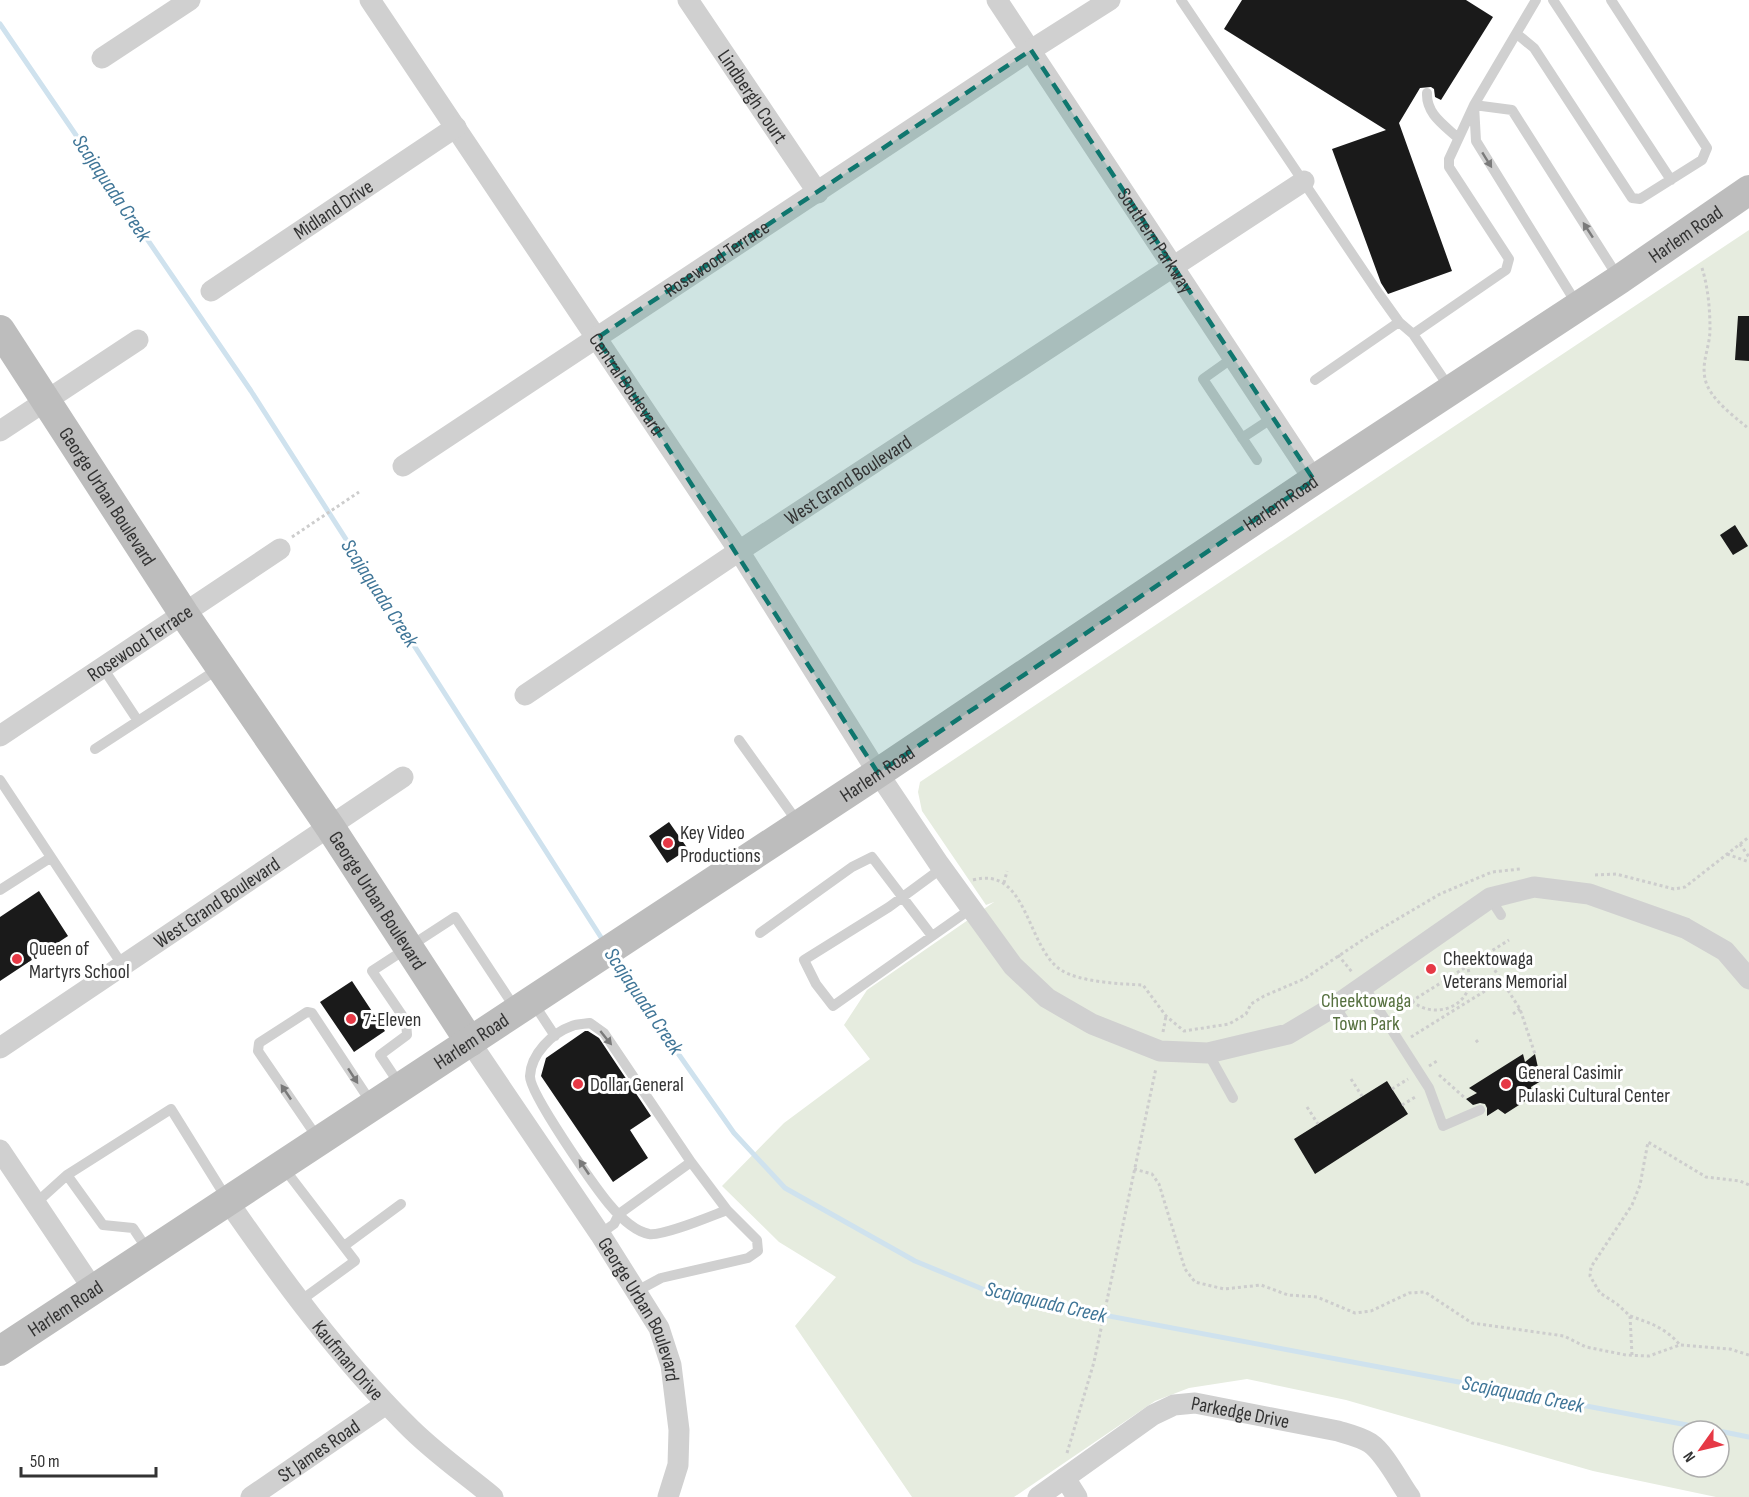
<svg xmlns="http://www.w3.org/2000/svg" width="1749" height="1497" font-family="'Sofia Sans Condensed',sans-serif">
	<rect width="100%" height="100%" fill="#fff"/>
	<path fill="#e6ecdf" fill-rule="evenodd" d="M 1749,230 L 1749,1497 L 1716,1497 L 1593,1471 L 1346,1400 L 1247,1379 L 1189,1388 L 1155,1401 L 1014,1497 L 912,1497 L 795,1326 L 836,1277 L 779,1242 L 722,1186 L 784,1123 L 870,1059 L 844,1025 L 867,990 L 994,902 L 986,905 L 922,811 L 918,792 L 920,782 ZM 1683,1431 L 1719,1431 L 1719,1467 L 1683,1467 Z"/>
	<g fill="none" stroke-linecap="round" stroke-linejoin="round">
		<path stroke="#cfe2ee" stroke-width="5" d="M 0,24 L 251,391 L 604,942
			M 614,957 L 644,1005 L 734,1133 L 785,1188 L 915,1261 L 997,1295 L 1719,1431
			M 1719,1431 L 1749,1437"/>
	</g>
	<path fill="#1a1a1a" d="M 1242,0 L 1466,0 L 1493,17 L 1441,100 L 1435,97 L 1434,89 L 1431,87 L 1420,88 L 1399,123 L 1452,271 L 1388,294 L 1381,283 L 1332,149 L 1386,130 L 1224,29 Z
		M 1738,316 L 1749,316 L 1749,361 L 1735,360 Z
		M 1735,525 L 1748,546 L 1733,555 L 1720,535 Z
		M 669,822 L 688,849 L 667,863 L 649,836 Z
		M 39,891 L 68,936 L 0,981 L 0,917 Z
		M 352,981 L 385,1031 L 354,1052 L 320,1002 Z
		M 585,1031 L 588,1031 L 599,1038 L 651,1116 L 630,1130 L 648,1158 L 613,1182 L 541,1076 L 546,1058 Z
		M 1523,1054 L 1525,1062 L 1535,1054 L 1541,1081 L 1531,1087 L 1533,1096 L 1505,1114 L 1498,1109 L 1487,1116 L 1487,1108 L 1485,1104 L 1480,1103 L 1473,1105 L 1466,1099 L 1477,1093 L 1469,1088 Z
		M 1387,1081 L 1408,1114 L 1315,1174 L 1294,1139 Z"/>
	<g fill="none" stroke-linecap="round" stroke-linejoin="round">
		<path stroke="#cdcdcd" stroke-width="3" stroke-dasharray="3 3" stroke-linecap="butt" d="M 1702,268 C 1708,287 1710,309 1710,329 C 1710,349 1699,365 1707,385 C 1715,403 1734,416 1749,429
			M 292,537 L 359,492
			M 1740,844 L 1749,857
			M 1727,854 L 1749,862
			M 1595,875 L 1616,874 L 1674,889 L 1685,887 L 1749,837
			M 973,880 C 1028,865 1026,947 1061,970 C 1079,982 1121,984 1143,985 L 1166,1016 L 1184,1031 L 1229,1024 L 1246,1014 L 1251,1004 L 1264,996 L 1304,979 L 1367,937 L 1440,894 L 1492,872 L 1520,869
			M 1004,883 L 1007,871
			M 1338,955 L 1352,972
			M 1485,955 L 1520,1009 L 1535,1054
			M 1412,1001 C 1432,1019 1468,1009 1470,980 C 1470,976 1468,970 1468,966
			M 1396,1011 L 1509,940
			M 1513,1014 L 1520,1009
			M 1163,1032 L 1166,1016
			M 1411,1037 L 1501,981
			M 1476,1040 L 1479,1044
			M 1429,1066 L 1437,1061
			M 1439,1075 L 1466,1099
			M 1351,1079 L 1362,1096
			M 1392,1089 L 1408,1079
			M 1402,1105 L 1417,1096
			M 1307,1107 L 1318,1124
			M 1134,1169 L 1152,1174 L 1159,1184 L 1185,1269 L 1195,1282 L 1224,1289 L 1261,1285 L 1288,1295 L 1317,1297 L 1355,1313 L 1371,1311 L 1409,1293 L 1425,1292 L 1472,1323 L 1564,1336 L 1586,1347 L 1626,1355 L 1649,1356 L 1680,1345 L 1730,1349 L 1749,1355
			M 1630,1316 C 1650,1323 1666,1328 1680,1345
			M 1632,1355 L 1630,1316 L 1617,1304 L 1600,1293 L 1590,1276 L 1591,1267 L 1632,1205 L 1640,1185 L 1648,1142 L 1706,1177 L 1740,1181 L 1749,1185
			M 1067,1453 L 1094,1362 L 1156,1068"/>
		<path stroke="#d0d0d0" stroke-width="10" d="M 1181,0 L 1379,294 L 1399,322 L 1413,334 L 1449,387
			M 1553,0 L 1671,180
			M 1517,34 L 1534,48 L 1632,198 L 1640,199 L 1702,160 L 1707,148 L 1611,0
			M 1427,93 C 1426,114 1444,125 1458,138
			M 1578,306 L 1476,141 L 1474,105 L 1512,110 L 1618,277
			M 1413,334 L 1506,270 L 1509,259 L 1449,167 L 1449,159 L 1474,105 L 1536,0
			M 1234,357 L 1203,379 L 1257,460
			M 1315,380 L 1399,322
			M 1242,438 L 1274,417
			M 103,668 L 138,721
			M 739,740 L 799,824
			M 95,749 L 218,669
			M 0,780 L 123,966
			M 942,868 L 889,907 L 804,960 L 816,984 L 833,1006 L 972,908
			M 0,890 L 50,858
			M 1490,898 L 1501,915
			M 760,933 L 852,867 L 872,857 L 932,936
			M 1363,985 L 1429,1088 L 1443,1126 L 1480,1110
			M 532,1001 L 555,1036
			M 1335,1006 L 1348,1026
			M 1208,1053 L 1233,1098
			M 400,1085 L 380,1055 L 407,1035 L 406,1021 L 372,971 L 455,917 L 515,1008
			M 319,1140 L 258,1051 L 259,1043 L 307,1012 L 312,1013 L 372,1104
			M 283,1167 L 355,1261 L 300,1301
			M 67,1175 L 103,1225 L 133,1228 L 149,1252
			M 36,1203 L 67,1175 L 171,1109 L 227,1199
			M 600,1234 L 614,1224 L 619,1214 L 691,1162
			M 344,1246 L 401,1204
			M 637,1291 L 661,1278 L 748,1258 L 758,1251 L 757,1240 L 727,1210 L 691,1162 L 604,1033 L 590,1023 C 584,1024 577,1024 572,1026 C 552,1033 531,1054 530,1076 C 529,1093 595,1187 609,1204 C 619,1216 634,1231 649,1234 C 664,1236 711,1216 727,1210"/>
		<g stroke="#d0d0d0" stroke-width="21">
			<path id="s1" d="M 370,0 L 739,551 L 878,773 L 939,864 L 1013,966 L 1047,998 L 1092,1024 L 1160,1051 L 1208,1053 L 1288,1034 L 1335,1006 L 1490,898 L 1534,887 L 1589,894 L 1685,928 L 1725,951 L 1749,979"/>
			<path id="s2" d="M 688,0 L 818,193"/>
			<path id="s3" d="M 997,0 L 1314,480"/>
			<path d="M 102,58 L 190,0"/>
			<path id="s4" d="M 211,291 L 456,127"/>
			<path d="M 0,431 L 138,340"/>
			<path id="s5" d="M 403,466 L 1031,50 L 1110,0"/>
			<path id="s6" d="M 525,695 L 739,551 L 1304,181"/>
			<path id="s7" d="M 0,736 L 280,549"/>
			<path id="s8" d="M 470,1042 L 600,1234 L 659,1328 L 671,1365 L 679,1430 L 678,1465 L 668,1497"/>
			<path id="s9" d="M 0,1048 L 403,777"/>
			<path d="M 0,1150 L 93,1289"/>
			<path id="s10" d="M 227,1200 C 281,1278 339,1357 406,1424 C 432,1451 464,1473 493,1497"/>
			<path d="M 1065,1478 L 1077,1497"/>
			<path id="s11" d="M 251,1497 L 386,1404"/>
			<path id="s12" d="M 1038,1497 L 1153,1415 L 1174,1405 L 1195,1403 L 1338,1431 C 1348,1434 1361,1437 1370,1443 C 1385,1453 1399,1482 1410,1497"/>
		</g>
		<g stroke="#bdbdbd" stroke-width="30">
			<path id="s13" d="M 0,330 L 184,614 L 330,827 L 470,1042"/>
			<path id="s14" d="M 0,1351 L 878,773 L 1314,480 L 1620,279 L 1749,190"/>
		</g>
	</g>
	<defs><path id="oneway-solid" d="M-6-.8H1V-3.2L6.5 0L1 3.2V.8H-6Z" transform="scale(1.5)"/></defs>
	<g fill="#7a7a7a">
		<use href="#oneway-solid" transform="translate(1487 160) rotate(58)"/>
		<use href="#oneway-solid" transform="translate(1588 230) rotate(-123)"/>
		<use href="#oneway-solid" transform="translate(606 1038) rotate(51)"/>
		<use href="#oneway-solid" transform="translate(353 1076) rotate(57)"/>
		<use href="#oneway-solid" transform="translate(286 1092) rotate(-124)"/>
		<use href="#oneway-solid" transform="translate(584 1167) rotate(-124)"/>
	</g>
	<path fill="#0f766e" fill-opacity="0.2" stroke="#0f766e" stroke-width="4.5" stroke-dasharray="12 8" stroke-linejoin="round" d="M 1031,50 L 1314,480 L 878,773 L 597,338 Z"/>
	<g fill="#e63946" stroke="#fff" stroke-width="2">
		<circle cx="668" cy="843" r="6"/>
		<circle cx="17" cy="959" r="6"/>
		<circle cx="1431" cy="969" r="6"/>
		<circle cx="351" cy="1019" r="6"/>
		<circle cx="578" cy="1084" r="6"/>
		<circle cx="1506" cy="1084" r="6"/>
	</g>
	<g text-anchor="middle" stroke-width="6" stroke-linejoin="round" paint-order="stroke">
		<g font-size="20" fill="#333" stroke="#fff">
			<text dy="7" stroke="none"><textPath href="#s2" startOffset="116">Lindbergh Court</textPath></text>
			<text dy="7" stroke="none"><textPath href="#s4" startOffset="147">Midland Drive</textPath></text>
			<text dy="7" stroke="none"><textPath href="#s14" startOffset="2022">Harlem Road</textPath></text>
			<text dy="7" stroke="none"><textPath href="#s3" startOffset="288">Southern Parkway</textPath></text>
			<text dy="7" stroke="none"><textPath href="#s5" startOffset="376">Rosewood Terrace</textPath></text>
			<text dy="7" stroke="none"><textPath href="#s1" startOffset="462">Central Boulevard</textPath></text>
			<text dy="7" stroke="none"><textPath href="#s6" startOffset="388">West Grand Boulevard</textPath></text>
			<text dy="7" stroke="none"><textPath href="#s13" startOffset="198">George Urban Boulevard</textPath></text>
			<text dy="7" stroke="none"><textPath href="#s14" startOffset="1536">Harlem Road</textPath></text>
			<text dy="7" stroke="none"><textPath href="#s7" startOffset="168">Rosewood Terrace</textPath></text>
			<text dy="7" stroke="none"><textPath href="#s14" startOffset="1050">Harlem Road</textPath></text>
			<text dy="7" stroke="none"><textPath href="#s13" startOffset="684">George Urban Boulevard</textPath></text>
			<text dy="7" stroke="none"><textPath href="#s9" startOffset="261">West Grand Boulevard</textPath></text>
			<text dy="7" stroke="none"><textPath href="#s14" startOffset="564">Harlem Road</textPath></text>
			<text dy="7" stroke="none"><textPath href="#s14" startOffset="78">Harlem Road</textPath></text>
			<text dy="7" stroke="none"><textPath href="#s8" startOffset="318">George Urban Boulevard</textPath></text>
			<text dy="7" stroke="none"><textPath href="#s10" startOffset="201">Kaufman Drive</textPath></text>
			<text dy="7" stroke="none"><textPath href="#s12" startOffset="232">Parkedge Drive</textPath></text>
			<text dy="7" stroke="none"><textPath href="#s11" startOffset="82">St James Road</textPath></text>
		</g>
		<g font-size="20" fill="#333" stroke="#fff" text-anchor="start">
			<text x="680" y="839">Key Video<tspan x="680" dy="23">Productions</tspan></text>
			<text x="29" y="955">Queen of<tspan x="29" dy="23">Martyrs School</tspan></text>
			<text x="1443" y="965">Cheektowaga<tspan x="1443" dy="23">Veterans Memorial</tspan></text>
			<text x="363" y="1026">7-Eleven</text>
			<text x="1518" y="1079">General Casimir<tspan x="1518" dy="23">Pulaski Cultural Center</tspan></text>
			<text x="590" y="1091">Dollar General</text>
		</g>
		<g font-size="20" fill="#56703f" stroke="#fff">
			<text x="1366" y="1007">Cheektowaga<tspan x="1366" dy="23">Town Park</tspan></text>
		</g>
		<g font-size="21" font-style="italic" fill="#3f7597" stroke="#fff">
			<text transform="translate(112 188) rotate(56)" y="7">Scajaquada Creek</text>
			<text transform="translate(380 593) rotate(57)" y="7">Scajaquada Creek</text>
			<text transform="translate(644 1001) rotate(56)" y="7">Scajaquada Creek</text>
			<text transform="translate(1046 1302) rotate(13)" y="7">Scajaquada Creek</text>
			<text transform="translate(1523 1394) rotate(11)" y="7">Scajaquada Creek</text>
		</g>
	</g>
	<g transform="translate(1701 1449) rotate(236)"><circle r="28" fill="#ffffff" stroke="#adadad" stroke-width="1.5"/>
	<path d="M0-4.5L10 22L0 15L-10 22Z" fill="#e63946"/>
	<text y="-9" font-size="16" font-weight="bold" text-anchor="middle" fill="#333333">N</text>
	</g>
	<path d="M21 1467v9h135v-9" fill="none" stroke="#333333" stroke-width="3"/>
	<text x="30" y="1467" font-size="18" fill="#333333" stroke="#ffffff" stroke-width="4.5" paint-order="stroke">50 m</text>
</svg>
